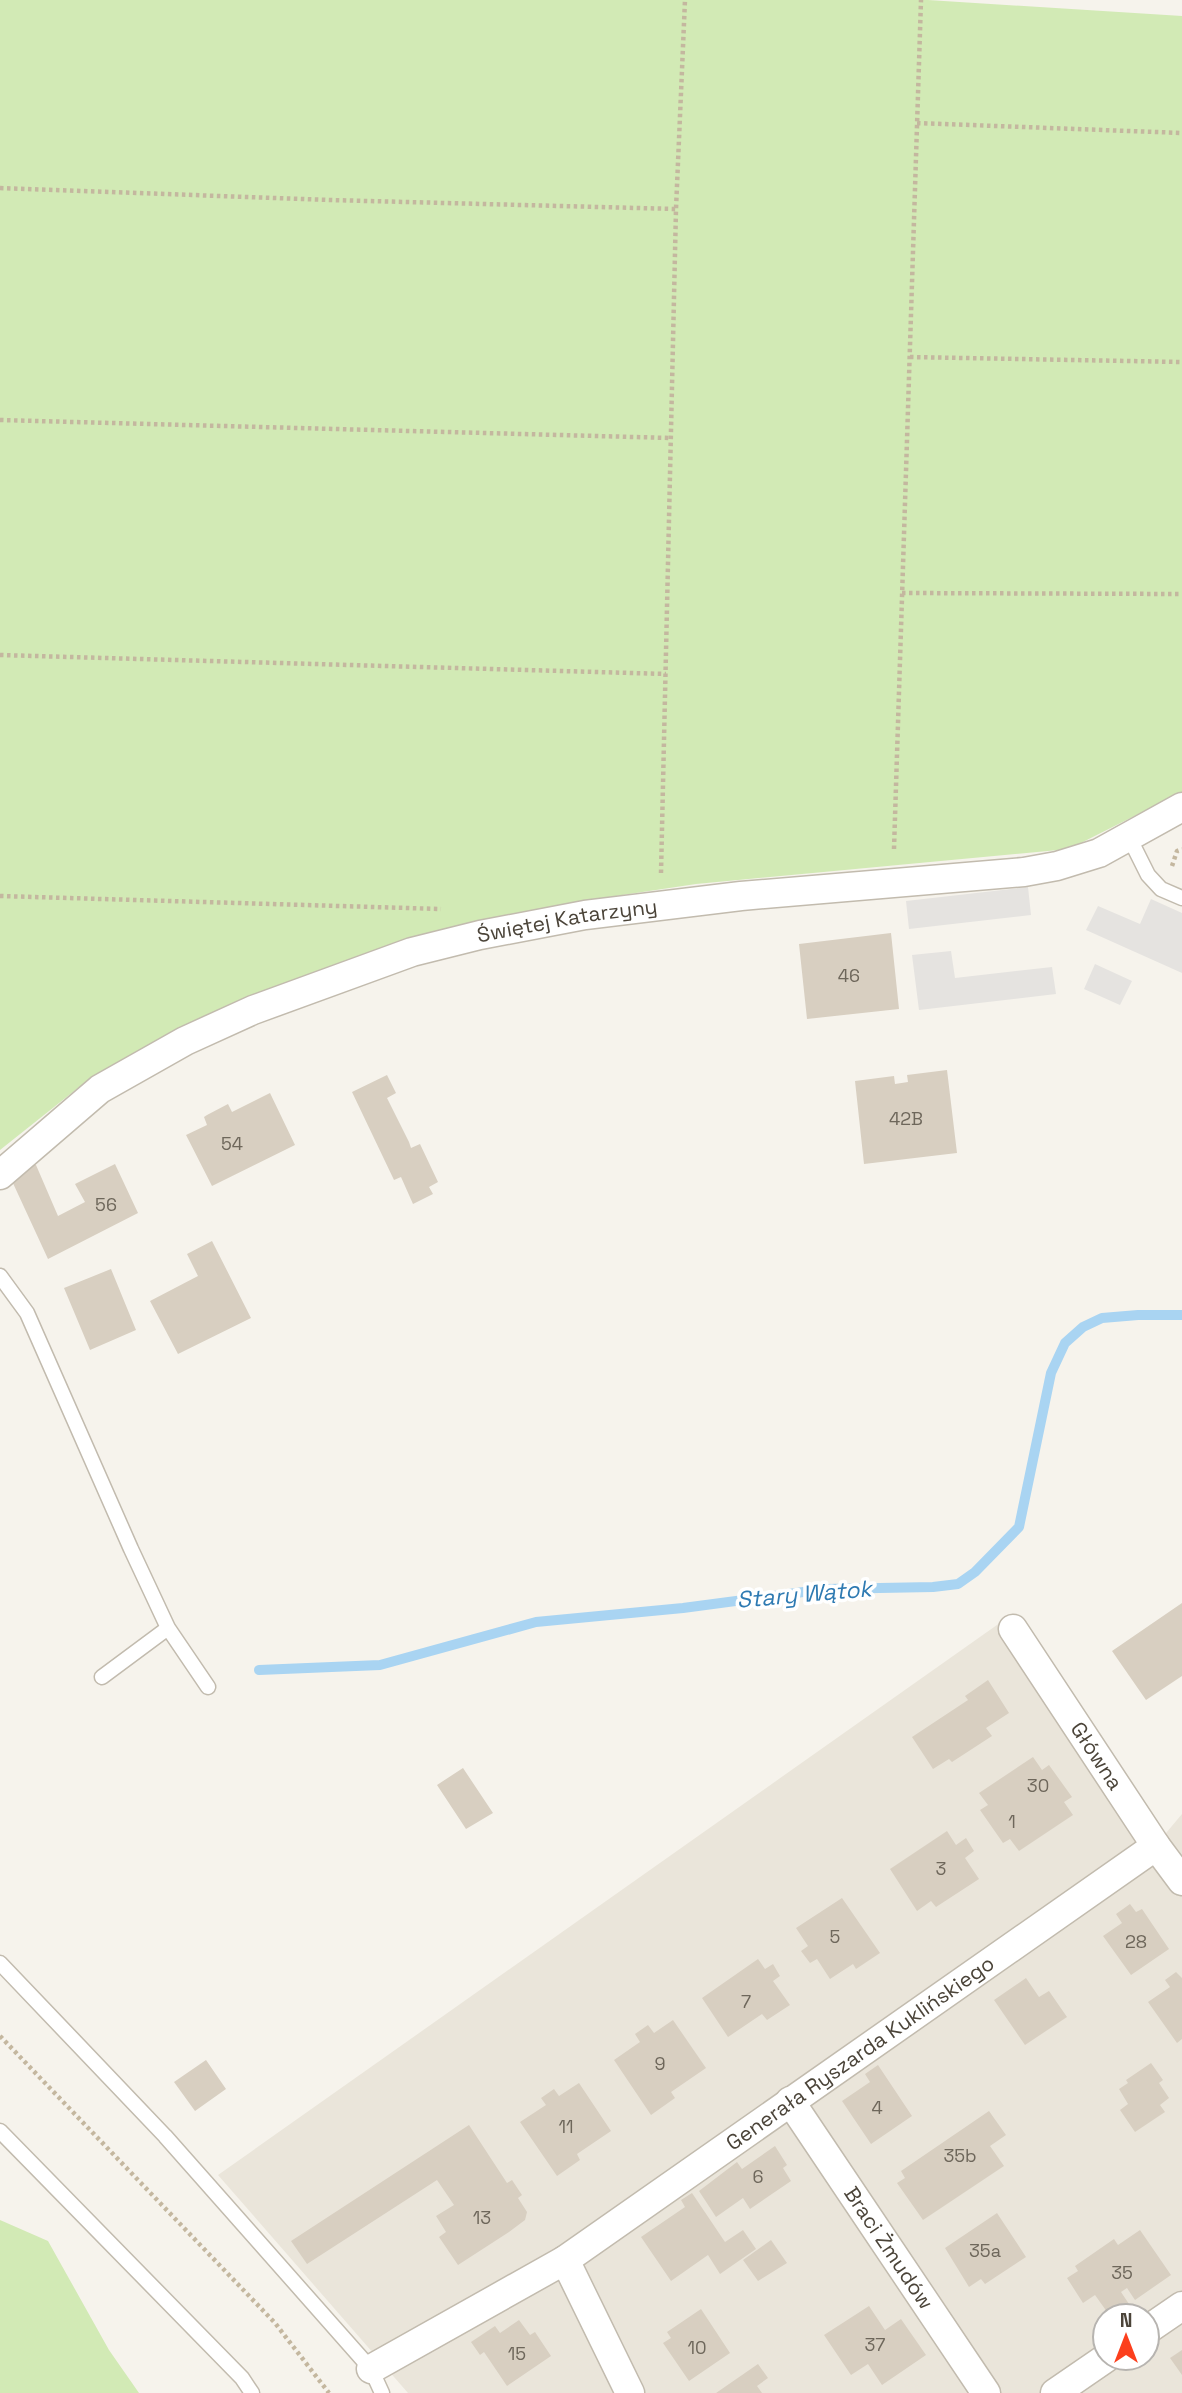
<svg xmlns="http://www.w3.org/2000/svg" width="1182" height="2393" font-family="'Space Grotesk',sans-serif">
	<rect width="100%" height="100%" fill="#f6f3ec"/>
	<path fill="#eae5da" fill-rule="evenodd" d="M 1004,1620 L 1156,1845 L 1182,1814 L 1182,2393 L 408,2393 L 218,2175 ZM 1105,2316 L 1147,2316 L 1147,2358 L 1105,2358 Z"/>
	<path fill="#d2eab5" d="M 0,0 L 928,0 L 1182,16 L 1182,792 L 1069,849 L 696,884 L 569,903 L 473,924 L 240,1001 L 93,1076 L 0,1150 Z
		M 0,2220 L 48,2241 L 109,2350 L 139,2393 L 0,2393 Z"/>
	<path fill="#e5e3e0" d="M 1028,887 L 1031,915 L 909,929 L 906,901 Z
		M 1151,899 L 1182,913 L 1182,973 L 1086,930 L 1098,906 L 1140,924 Z
		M 951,951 L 955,978 L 1052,967 L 1056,994 L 919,1010 L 912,955 Z
		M 1095,964 L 1132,981 L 1120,1005 L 1084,989 Z"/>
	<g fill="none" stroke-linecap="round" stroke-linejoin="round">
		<path stroke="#a9d4f2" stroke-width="10" d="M 259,1670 L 380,1665 L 536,1622 L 683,1608 L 826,1589 L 933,1587 L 958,1584 L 975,1572 L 1019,1527 L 1051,1373 L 1065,1343 L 1083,1327 L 1102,1318 L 1138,1315 L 1182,1315"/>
	</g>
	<path fill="#d8cfc1" d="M 891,933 L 899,1009 L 807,1019 L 799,944 Z
		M 947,1070 L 957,1153 L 864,1164 L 855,1081 L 894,1076 L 895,1084 L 908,1082 L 907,1075 Z
		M 387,1075 L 396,1093 L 387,1098 L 409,1142 L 411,1148 L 420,1144 L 438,1182 L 429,1187 L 433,1194 L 413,1204 L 401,1177 L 394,1180 L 352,1092 Z
		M 270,1093 L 295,1145 L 212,1186 L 186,1135 L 207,1125 L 204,1117 L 207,1115 L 228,1104 L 232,1112 Z
		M 115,1164 L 138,1213 L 48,1259 L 12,1181 L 31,1165 L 36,1165 L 58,1216 L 85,1202 L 75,1184 Z
		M 212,1241 L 251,1318 L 178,1354 L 150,1301 L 198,1276 L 187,1254 Z
		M 111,1269 L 136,1330 L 90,1350 L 64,1288 Z
		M 1182,1603 L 1182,1676 L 1146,1700 L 1112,1651 Z
		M 988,1680 L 1009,1713 L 986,1728 L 992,1736 L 952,1762 L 949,1759 L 933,1769 L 912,1737 L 968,1700 L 965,1696 Z
		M 1033,1757 L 1042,1770 L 1049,1765 L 1072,1797 L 1064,1802 L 1073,1815 L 1019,1851 L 1010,1839 L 1003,1843 L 980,1810 L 988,1805 L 979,1793 Z
		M 463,1768 L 493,1813 L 466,1829 L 437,1785 Z
		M 947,1831 L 956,1845 L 966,1838 L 974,1851 L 965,1858 L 979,1879 L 936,1907 L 931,1901 L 917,1911 L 890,1869 Z
		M 842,1898 L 880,1953 L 856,1969 L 853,1964 L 830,1979 L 817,1959 L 810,1963 L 801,1951 L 808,1946 L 796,1928 Z
		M 1130,1904 L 1136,1912 L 1142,1909 L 1169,1949 L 1131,1975 L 1103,1936 L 1122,1923 L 1116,1914 Z
		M 758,1959 L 765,1969 L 773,1964 L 780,1976 L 773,1981 L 790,2005 L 767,2020 L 762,2014 L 728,2037 L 702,1998 Z
		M 1176,1972 L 1182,1978 L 1182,2039 L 1177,2043 L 1148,2002 L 1170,1987 L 1165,1980 Z
		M 1026,1978 L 1039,1997 L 1049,1991 L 1067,2017 L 1025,2045 L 994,2000 Z
		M 673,2020 L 706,2068 L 671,2092 L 675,2098 L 651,2115 L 614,2060 L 640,2042 L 635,2034 L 648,2025 L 654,2033 Z
		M 206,2060 L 226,2089 L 195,2111 L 174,2082 Z
		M 1151,2063 L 1163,2080 L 1159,2083 L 1169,2098 L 1160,2105 L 1165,2112 L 1135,2132 L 1120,2110 L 1128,2104 L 1119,2089 L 1128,2083 L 1126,2080 Z
		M 878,2065 L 912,2116 L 871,2144 L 842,2101 L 870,2082 L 865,2074 Z
		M 579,2083 L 611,2131 L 577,2154 L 580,2160 L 557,2176 L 520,2122 L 546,2105 L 541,2098 L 554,2089 L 559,2096 Z
		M 989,2111 L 1006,2135 L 990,2146 L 1004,2166 L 923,2220 L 897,2183 L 905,2178 L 901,2171 Z
		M 469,2125 L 507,2183 L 512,2180 L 522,2195 L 518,2198 L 527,2212 L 525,2220 L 509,2232 L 458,2265 L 439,2237 L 446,2232 L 436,2216 L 454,2205 L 437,2180 L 307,2264 L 291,2241 Z
		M 775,2146 L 787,2165 L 783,2168 L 791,2181 L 750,2209 L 743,2198 L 716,2217 L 699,2191 L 737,2162 L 742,2169 Z
		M 692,2193 L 725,2242 L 743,2230 L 756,2249 L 720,2274 L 708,2255 L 671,2281 L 641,2237 L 685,2207 L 681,2200 Z
		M 997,2213 L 1026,2257 L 985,2284 L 981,2279 L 969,2287 L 945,2248 Z
		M 1140,2230 L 1171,2275 L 1135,2300 L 1127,2288 L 1121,2292 L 1129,2304 L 1110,2316 L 1095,2295 L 1083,2303 L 1067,2278 L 1078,2271 L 1075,2266 L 1114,2239 L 1118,2245 Z
		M 771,2240 L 787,2263 L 758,2281 L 743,2260 Z
		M 869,2306 L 885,2330 L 901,2319 L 926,2355 L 882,2385 L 868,2364 L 851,2375 L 824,2335 Z
		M 701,2309 L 730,2353 L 689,2381 L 663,2343 L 671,2338 L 667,2332 Z
		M 519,2320 L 530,2335 L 535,2332 L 551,2356 L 507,2386 L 484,2352 L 480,2355 L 471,2342 L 495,2326 L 500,2333 Z
		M 1182,2350 L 1182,2375 L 1170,2358 Z
		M 758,2364 L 768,2378 L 757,2386 L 762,2393 L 716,2393 Z"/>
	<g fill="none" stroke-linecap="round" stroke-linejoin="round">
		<defs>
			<path id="service" d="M 1129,837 L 1148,875 L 1161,889 L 1182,898
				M 0,1276 L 27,1313 L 131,1549 L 168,1628 L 208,1687
				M 102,1677 L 168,1628
				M 0,1963 L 165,2136 L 371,2369 L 382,2393
				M 0,2131 L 242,2378 L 252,2393"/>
			<g id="minor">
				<path id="s1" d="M 0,1175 L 100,1089 L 185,1041 L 253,1010 L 412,952 L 480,935 L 585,915 L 741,896 L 1024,872 L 1057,866 L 1099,853 L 1182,807"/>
				<path id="s2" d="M 1013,1629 L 1156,1846 L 1182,1881"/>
				<path id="s3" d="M 790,2101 L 986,2393"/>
				<path d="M 565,2260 L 630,2393"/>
				<path d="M 1147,2330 L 1182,2306"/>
				<path id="s4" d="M 371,2369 L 565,2260 L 1156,1846"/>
				<path d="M 1055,2393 L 1106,2358"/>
			</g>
		</defs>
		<use href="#service" stroke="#c2bbae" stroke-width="17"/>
		<use href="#minor" stroke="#c2bbae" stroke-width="31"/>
		<path stroke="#c4b79f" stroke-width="4.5" stroke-dasharray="3.5 3.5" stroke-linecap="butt" d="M 917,123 L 1182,133
			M 0,188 L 330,200 L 676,209
			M 910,357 L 1182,362
			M 0,420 L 671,438
			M 902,593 L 1182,594
			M 0,655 L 666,674
			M 894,849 L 921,0
			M 1172,866 L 1177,851 L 1182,849
			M 661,873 L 676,209 L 685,0
			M 0,896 L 441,909
			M 0,2036 L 275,2323 L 329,2393"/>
		<use href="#service" stroke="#fff" stroke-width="14"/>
		<use href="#minor" stroke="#fff" stroke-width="28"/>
	</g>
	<g text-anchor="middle" stroke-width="7" stroke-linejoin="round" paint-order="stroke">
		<g font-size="18" fill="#6e675b">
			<text x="849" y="982">46</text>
			<text x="906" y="1125">42B</text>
			<text x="232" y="1150">54</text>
			<text x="106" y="1211">56</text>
			<text x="1038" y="1792">30</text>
			<text x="1012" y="1828">1</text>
			<text x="941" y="1875">3</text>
			<text x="835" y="1943">5</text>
			<text x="1136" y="1948">28</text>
			<text x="746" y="2008">7</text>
			<text x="660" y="2070">9</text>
			<text x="877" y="2114">4</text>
			<text x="566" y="2133">11</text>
			<text x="960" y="2162">35b</text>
			<text x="758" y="2183">6</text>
			<text x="482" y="2224">13</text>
			<text x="985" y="2257">35a</text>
			<text x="1122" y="2279">35</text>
			<text x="875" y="2351">37</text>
			<text x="697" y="2354">10</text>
			<text x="517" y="2360">15</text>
		</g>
		<g font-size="21" fill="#4b4439" stroke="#fff">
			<text dy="7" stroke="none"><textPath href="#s1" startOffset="632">Świętej Katarzyny</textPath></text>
			<text dy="7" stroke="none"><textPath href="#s2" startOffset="152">Główna</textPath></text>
			<text dy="7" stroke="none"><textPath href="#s4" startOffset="583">Generała Ryszarda Kuklińskiego</textPath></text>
			<text dy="7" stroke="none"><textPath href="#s3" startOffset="177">Braci Żmudów</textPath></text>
		</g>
		<g font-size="23" font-style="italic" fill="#2e7ab2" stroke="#fff">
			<text transform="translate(804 1594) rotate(-5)" y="8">Stary Wątok</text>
		</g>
	</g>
	<g transform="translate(1126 2337)"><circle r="33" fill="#ffffff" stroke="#b7b4b0" stroke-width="2"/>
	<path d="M0-5L12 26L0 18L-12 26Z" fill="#fc3f1d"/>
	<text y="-10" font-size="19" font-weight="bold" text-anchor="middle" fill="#4b4439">N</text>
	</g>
</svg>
